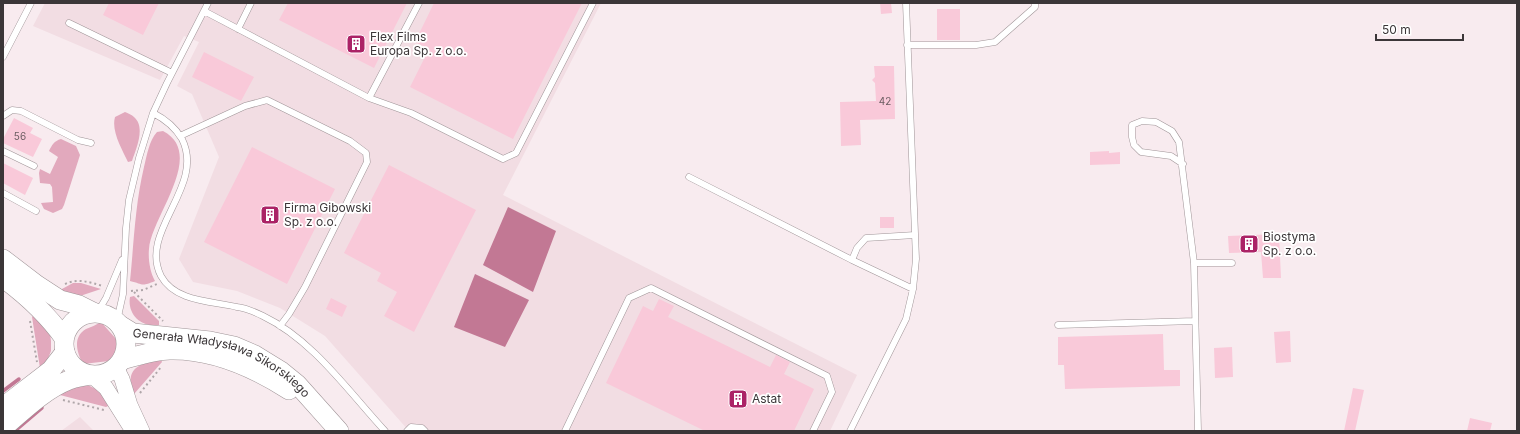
<svg xmlns="http://www.w3.org/2000/svg" width="1520" height="434" font-family="Inter,sans-serif">
	<rect width="100%" height="100%" fill="#f8ebef"/>
	<path fill="#f2dde3" d="M 45,3 L 601,3 L 503,195 L 857,375 L 830,431 L 409,431 L 325,336 L 280,308 L 237,291 L 193,282 L 179,259 L 219,157 L 192,94 L 177,86 L 199,42 L 184,36 L 160,80 L 33,26 Z
		M 80,417 L 94,431 L 61,431 Z"/>
	<path fill="#e2a9bd" d="M 125,112 C 128,113 132,115 134,117 C 146,127 136,149 132,161 L 128,162 C 122,149 111,131 115,117 Z
		M 163,131 C 207,154 151,217 149,249 C 148,259 150,272 155,281 C 141,287 143,284 130,281 C 134,242 135,205 144,167 C 147,155 149,141 157,132 Z
		M 61,139 L 76,146 L 80,155 L 64,205 L 62,209 L 53,213 L 44,209 L 41,203 L 53,202 L 52,187 L 50,184 L 40,183 L 39,173 L 40,169 L 50,174 L 58,157 L 49,151 C 52,145 54,141 61,139 Z
		M 73,283 L 81,283 L 101,289 L 80,296 L 56,291 L 62,289 Z
		M 134,296 L 159,321 L 159,325 C 141,328 127,314 130,297 Z
		M 33,316 L 50,333 L 51,341 L 51,351 L 47,361 L 40,368 L 32,317 Z
		M 101,322 L 117,340 L 117,352 L 109,361 L 83,364 C 77,353 72,337 86,329 C 91,327 96,325 101,322 Z
		M 161,359 L 162,362 L 134,394 C 123,368 141,363 161,359 Z
		M 84,384 C 94,387 107,394 108,406 L 106,407 L 60,395 L 59,394 Z"/>
	<path fill="#c27894" d="M 508,207 L 556,231 L 533,292 L 483,265 Z
		M 475,274 L 529,300 L 505,347 L 454,327 Z"/>
	<g fill="none" stroke-linecap="round" stroke-linejoin="round">
		<path stroke="#c27894" stroke-width="3.5" d="M 3,391 L 19,379
			M 15,431 L 42,408"/>
	</g>
	<path fill="#f9c9d9" d="M 109,3 L 159,3 L 143,35 L 103,15 Z
		M 288,3 L 407,3 L 374,68 L 279,20 Z
		M 434,3 L 582,3 L 513,139 L 410,87 L 429,49 L 415,42 Z
		M 880,3 L 891,3 L 892,13 L 881,14 Z
		M 937,9 L 960,9 L 960,40 L 937,40 Z
		M 204,52 L 254,77 L 241,101 L 192,77 Z
		M 874,66 L 894,66 L 895,119 L 860,120 L 861,145 L 841,146 L 840,102 L 876,101 L 875,83 L 872,80 L 875,77 Z
		M 14,118 L 33,128 L 30,133 L 42,139 L 33,157 L 3,143 L 3,139 Z
		M 252,147 L 335,189 L 287,284 L 204,242 Z
		M 1109,151 L 1109,153 L 1120,152 L 1120,164 L 1090,165 L 1090,152 Z
		M 3,163 L 33,178 L 25,195 L 3,183 Z
		M 389,165 L 476,210 L 414,332 L 384,316 L 397,292 L 377,281 L 381,273 L 344,253 Z
		M 880,217 L 894,217 L 894,228 L 880,228 Z
		M 1279,234 L 1281,278 L 1263,278 L 1261,252 L 1229,253 L 1228,236 Z
		M 331,298 L 347,306 L 342,317 L 326,309 Z
		M 659,299 L 674,306 L 668,317 L 770,367 L 776,355 L 790,362 L 784,374 L 814,389 L 794,431 L 705,431 L 606,383 L 643,306 L 653,311 Z
		M 1290,331 L 1291,362 L 1276,363 L 1274,332 Z
		M 1163,334 L 1164,370 L 1180,370 L 1180,386 L 1065,389 L 1064,365 L 1058,365 L 1058,337 Z
		M 1232,347 L 1233,377 L 1215,378 L 1214,348 Z
		M 1353,388 L 1364,390 L 1355,431 L 1344,431 Z
		M 1470,418 L 1492,423 L 1490,431 L 1467,431 Z"/>
	<g fill="none" stroke-linecap="round" stroke-linejoin="round">
		<defs>
			<path id="service" d="M 204,11 L 369,98 L 419,3
				M 69,23 L 172,73
				M 238,29 L 251,3
				M 907,45 L 976,45 L 995,42 L 1035,7 L 1035,3
				M 3,57 L 31,3
				M 369,98 L 411,113 L 503,159 L 516,153 L 593,3
				M 153,113 C 165,119 175,127 182,139 C 206,187 138,231 161,276 C 175,302 212,301 237,307 C 245,308 255,312 263,316 C 313,340 348,391 385,431
				M 3,116 L 12,110 L 21,111 L 78,140 L 91,143
				M 180,136 L 245,106 L 267,100 L 350,141 L 366,153 L 367,162 L 305,287 L 289,314 L 280,326
				M 3,151 L 34,166
				M 1183,164 L 1171,156 L 1141,152 L 1134,145 L 1132,137 L 1132,125 L 1142,121 L 1156,122 L 1172,131 L 1179,142 L 1194,263 L 1198,431
				M 689,177 L 852,260 L 913,289
				M 3,193 L 36,211
				M 852,260 L 857,248 L 866,238 L 915,235
				M 1194,263 L 1232,263
				M 97,313 L 106,298 L 122,260
				M 117,321 L 123,294 L 126,228 L 129,200 L 139,158 L 153,113 L 167,83 L 208,3
				M 1058,325 L 1195,321
				M 407,431 L 411,427 L 422,428 L 425,431
				M 565,431 L 629,298 L 651,288 L 827,376 L 832,392 L 813,431
				M 850,431 L 906,319 L 913,289 L 916,259 L 906,3"/>
			<path id="tertiary" d="M 116,367 L 122,379 L 130,405 L 142,431
				M 91,375 L 106,388 L 133,431"/>
			<g id="primary">
				<path d="M 3,259 L 37,285 L 60,300 L 79,305 L 93,312"/>
				<path d="M 3,278 C 26,295 47,314 64,338"/>
				<circle cx="95" cy="344" r="31"/>
				<path id="s1" d="M 120,325 L 133,333 L 210,341 L 234,346 L 255,355 L 281,371 L 297,384 L 339,431"/>
				<path d="M 122,360 C 137,356 154,350 170,350 C 213,349 253,367 289,390"/>
				<path d="M 3,407 L 51,370 L 65,352"/>
				<path d="M 3,428 C 23,411 44,390 69,380 C 76,377 83,376 91,375"/>
			</g>
		</defs>
		<use href="#service" stroke="#9f9497" stroke-width="7"/>
		<use href="#tertiary" stroke="#9f9497" stroke-width="16"/>
		<use href="#primary" stroke="#9f9497" stroke-width="20"/>
		<path stroke="#afa6a9" stroke-width="2" stroke-dasharray="2 3" stroke-linecap="butt" d="M 65,284 C 78,278 89,282 103,286
			M 131,291 L 143,290 L 157,284
			M 134,292 L 163,321
			M 30,321 L 37,362
			M 140,393 L 162,366
			M 63,400 L 104,410"/>
		<use href="#service" stroke="#fff" stroke-width="6"/>
		<use href="#tertiary" stroke="#fff" stroke-width="15"/>
		<use href="#primary" stroke="#fff" stroke-width="19"/>
	</g>
	<defs>
		<symbol id="building-square" viewBox="-11 -11 22 22"><rect x="-9" y="-9" width="18" height="18" rx="4" fill="#ab2266" stroke="#fff"/><path d="M-4-6H4V6H1V3H-1V6H-4ZM-2.5-4.3h1.7v1.8h-1.7ZM.8-4.3h1.7v1.8H.8ZM-2.5-1h1.7V.8h-1.7ZM.8-1h1.7V.8H.8Z" fill="#fff"/></symbol>
	</defs>
	<g fill-rule="evenodd">
		<use href="#building-square" x="345" y="33" width="22" height="22"/>
		<use href="#building-square" x="259" y="204" width="22" height="22"/>
		<use href="#building-square" x="1238" y="233" width="22" height="22"/>
		<use href="#building-square" x="727" y="388" width="22" height="22"/>
	</g>
	<g text-anchor="middle" stroke-width="3.5" stroke-linejoin="round" paint-order="stroke">
		<g font-size="10" fill="#6a5b60">
			<text x="885" y="105">42</text>
			<text x="20" y="140">56</text>
		</g>
		<g font-size="12" fill="#3b3638" stroke="#fff" text-anchor="start">
			<text x="370" y="41">Flex Films<tspan x="370" dy="14">Europa Sp. z o.o.</tspan></text>
			<text x="284" y="212">Firma Gibowski<tspan x="284" dy="14">Sp. z o.o.</tspan></text>
			<text x="1263" y="241">Biostyma<tspan x="1263" dy="14">Sp. z o.o.</tspan></text>
			<text x="752" y="403">Astat</text>
		</g>
		<g font-size="12" fill="#3b3638" stroke="#fff">
			<text dy="4" stroke="none"><textPath href="#s1" startOffset="111">Generała Władysława Sikorskiego</textPath></text>
		</g>
	</g>
	<rect width="1520" height="434" fill="none" stroke="#3b3638" stroke-width="8"/>
	<path d="M1376 34v6h87v-6" fill="none" stroke="#3b3638" stroke-width="2"/>
	<text x="1382" y="34" font-size="12" fill="#3b3638" stroke="#ffffff" stroke-width="3" paint-order="stroke">50 m</text>
</svg>
